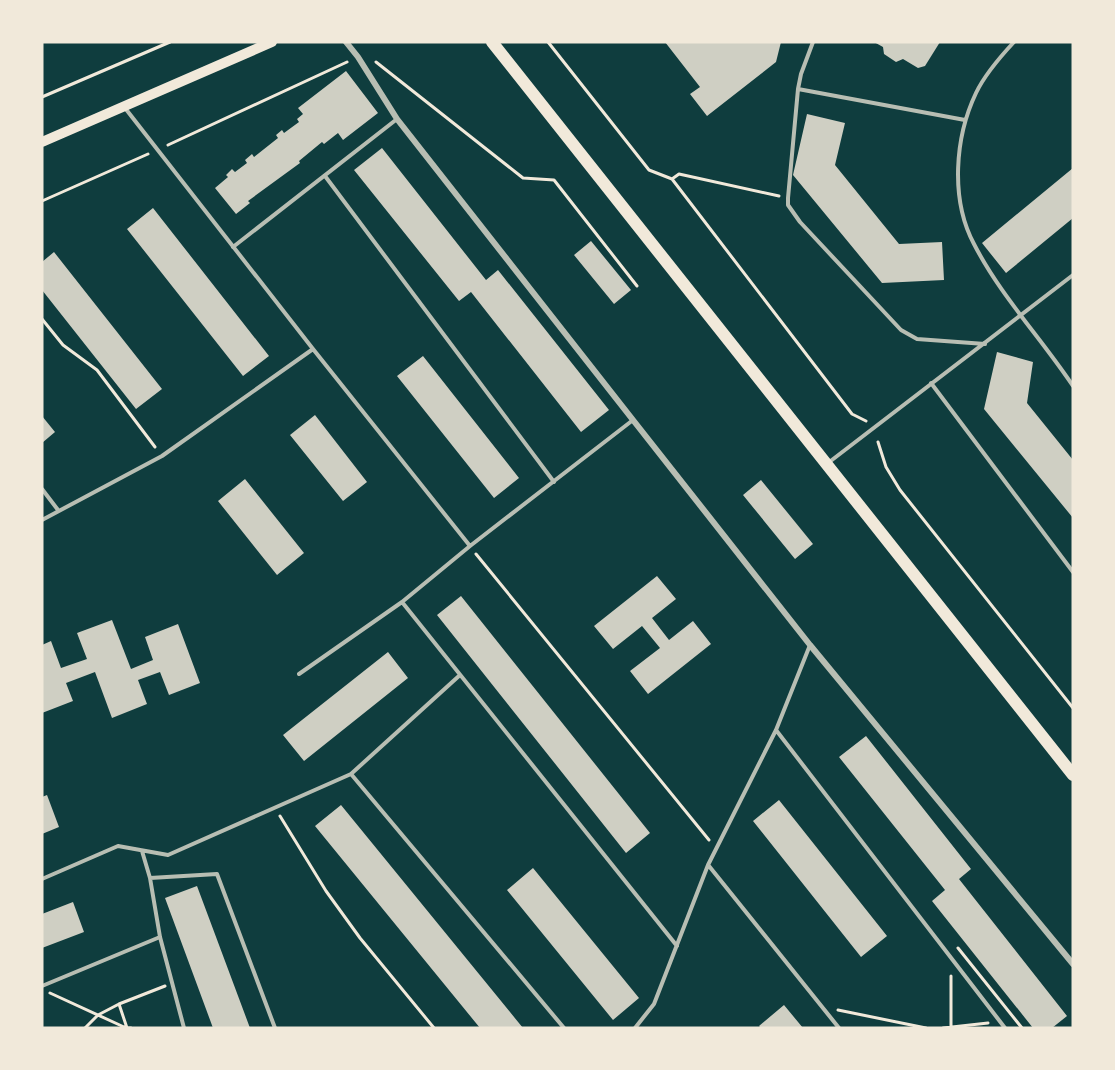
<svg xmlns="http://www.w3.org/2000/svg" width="1115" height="1070" font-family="'Nunito Sans',sans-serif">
	<rect width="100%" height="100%" fill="#0f3d3e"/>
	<path fill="#cfcfc3" d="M 665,42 L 781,42 L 776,62 L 707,116 L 690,94 L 700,87 Z
		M 874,42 L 940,42 L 925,66 L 918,68 L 903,59 L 896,62 L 884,54 L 883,47 Z
		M 346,71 L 378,113 L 343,140 L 338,133 L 324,144 L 322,142 L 299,161 L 300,163 L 248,201 L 250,203 L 236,214 L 215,188 L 228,177 L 226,175 L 232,169 L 235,172 L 247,163 L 245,160 L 252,154 L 254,157 L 278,138 L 276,135 L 282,130 L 284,133 L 299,122 L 297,119 L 303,114 L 298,108 Z
		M 807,114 L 845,123 L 835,165 L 899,244 L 942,242 L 944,280 L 882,283 L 793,175 Z
		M 382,148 L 486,280 L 498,270 L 609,410 L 581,432 L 471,292 L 459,301 L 354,170 Z
		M 1073,168 L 1073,218 L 1006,273 L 982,243 Z
		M 153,208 L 269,356 L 243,376 L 127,229 Z
		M 591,241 L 631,290 L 614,304 L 574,255 Z
		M 54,252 L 162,389 L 136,409 L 42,290 L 42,262 Z
		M 997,352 L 1033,362 L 1027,403 L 1073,460 L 1073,518 L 984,409 Z
		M 423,356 L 519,478 L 494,498 L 397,376 Z
		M 315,415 L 367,482 L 343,501 L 290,435 Z
		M 42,416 L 55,432 L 42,443 Z
		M 245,479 L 304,553 L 277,575 L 218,501 Z
		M 761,480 L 813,544 L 795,559 L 743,495 Z
		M 657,576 L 676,599 L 652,618 L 669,640 L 693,621 L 711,644 L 648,694 L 630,671 L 660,648 L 642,626 L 613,649 L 594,626 Z
		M 461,596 L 650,833 L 626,853 L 437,615 Z
		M 112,620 L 131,669 L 153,660 L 145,637 L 178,624 L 200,683 L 169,695 L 160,672 L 138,680 L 147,704 L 112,718 L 95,672 L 66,683 L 73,701 L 42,713 L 42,645 L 51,641 L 61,668 L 87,659 L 77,633 Z
		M 388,652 L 408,678 L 304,761 L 283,735 Z
		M 866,736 L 971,869 L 959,879 L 1067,1016 L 1052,1028 L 1033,1028 L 932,901 L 945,890 L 839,757 Z
		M 47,795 L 59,827 L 42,834 L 42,797 Z
		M 779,800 L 887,936 L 861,957 L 753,821 Z
		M 341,805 L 523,1028 L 480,1028 L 315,826 Z
		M 533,868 L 639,998 L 613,1020 L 507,890 Z
		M 197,886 L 250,1028 L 213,1028 L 165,898 Z
		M 73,902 L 84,932 L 42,948 L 42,914 Z
		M 784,1005 L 803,1028 L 761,1028 L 759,1026 Z"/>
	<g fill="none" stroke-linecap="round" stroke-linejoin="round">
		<path stroke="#f1e9da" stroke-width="3" d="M 548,42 L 649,170 L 672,179 L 852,414 L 866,421
			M 376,62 L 523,178 L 554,180 L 637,286
			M 42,97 L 170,42
			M 168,145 L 347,62
			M 672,179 L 679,174 L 779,196
			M 42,201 L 148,154
			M 42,319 L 63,345 L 97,370 L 155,447
			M 878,442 L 886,467 L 900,490 L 1073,708
			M 476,554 L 709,840
			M 280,816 L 326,891 L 360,938 L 434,1028
			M 958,948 L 1022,1028
			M 50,993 L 124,1027 L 131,1028
			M 119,1004 L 165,986
			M 838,1010 L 926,1028
			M 85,1028 L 98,1015 L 119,1004 L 127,1028
			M 943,1028 L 988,1023
			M 951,1028 L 951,976"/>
		<path stroke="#b8beb3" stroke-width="4" d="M 813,42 L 801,74 L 798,89 L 788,198 L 788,205 L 800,222 L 901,330 L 917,339 L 985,344
			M 1014,42 C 1000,57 985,74 976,93 C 955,137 950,199 974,244 C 1000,295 1041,338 1073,386
			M 798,89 L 965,120
			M 125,108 L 313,349 L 470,546
			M 325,176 L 554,482
			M 233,247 L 397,119
			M 931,383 L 1073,572
			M 633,420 L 470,546 L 402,602 L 677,946
			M 828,463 L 1073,275
			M 42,489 L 58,510
			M 42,520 L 162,456 L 313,349
			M 299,674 L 402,602
			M 460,675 L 351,774 L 564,1028
			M 776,730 L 1005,1028
			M 142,851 L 150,878 L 217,874 L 275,1028
			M 709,866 L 839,1028
			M 150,878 L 160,937 L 184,1028
			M 42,879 L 118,846 L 168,855 L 351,774
			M 42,986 L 160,937
			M 635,1028 L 654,1004 L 708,865 L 776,730 L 810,645"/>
		<path stroke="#b8beb3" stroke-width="6" d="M 346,42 L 358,57 L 397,119 L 633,420 L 810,645 L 1073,964"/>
		<path stroke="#f1e9da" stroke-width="10" d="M 42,142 L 272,42"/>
		<path stroke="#f1e9da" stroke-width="12" d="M 492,42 L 1073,775"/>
	</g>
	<rect width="1115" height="1070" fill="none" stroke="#f1e9da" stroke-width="87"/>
</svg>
